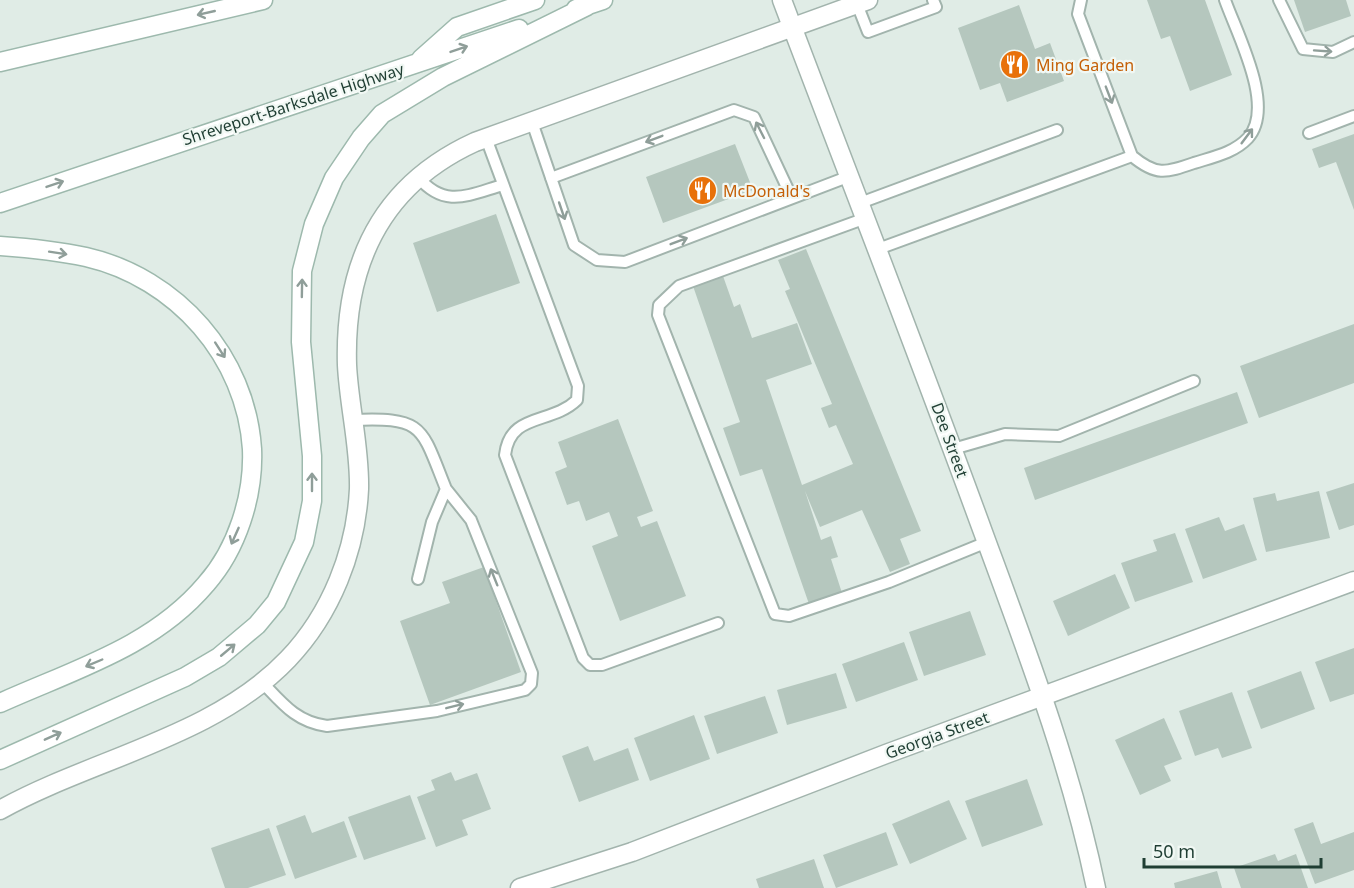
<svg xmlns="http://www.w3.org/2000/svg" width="1354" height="888" font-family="'Noto Sans',sans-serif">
	<rect width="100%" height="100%" fill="#e0ece6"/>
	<path fill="#b5c7be" d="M 1147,0 L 1205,0 L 1232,75 L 1190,91 L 1170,36 L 1161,39 Z
		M 1294,0 L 1346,0 L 1351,16 L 1305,32 Z
		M 1019,5 L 1035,49 L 1050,43 L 1064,81 L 1007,102 L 1000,83 L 980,90 L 958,28 Z
		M 1354,134 L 1354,210 L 1336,162 L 1319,168 L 1312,149 Z
		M 735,144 L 753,190 L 663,223 L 646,177 Z
		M 496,214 L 520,283 L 437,312 L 413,243 Z
		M 806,249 L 921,531 L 900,539 L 910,564 L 890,572 L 862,510 L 820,527 L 805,491 L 821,540 L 831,536 L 838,557 L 831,559 L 842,593 L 809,604 L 762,469 L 740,476 L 723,428 L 740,422 L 693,286 L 723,276 L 734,307 L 740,304 L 752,338 L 797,323 L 812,364 L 766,380 L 802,485 L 853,464 L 836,425 L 829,428 L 821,408 L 832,404 L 785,291 L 790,289 L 778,260 Z
		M 1354,324 L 1354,383 L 1259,418 L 1240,366 Z
		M 1237,392 L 1248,423 L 1035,500 L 1024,468 Z
		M 618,419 L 653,511 L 637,517 L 641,527 L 657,521 L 686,596 L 620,621 L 592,546 L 618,536 L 609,512 L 586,521 L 579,501 L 567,505 L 555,472 L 567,467 L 558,442 Z
		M 1354,483 L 1354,525 L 1339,530 L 1326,492 Z
		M 1319,491 L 1330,538 L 1266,552 L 1253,498 L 1275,493 L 1277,501 Z
		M 1219,517 L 1225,531 L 1244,524 L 1257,560 L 1203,579 L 1185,529 Z
		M 1175,533 L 1193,582 L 1135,602 L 1121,563 L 1157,551 L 1153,540 Z
		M 484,567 L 521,672 L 430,705 L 400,621 L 450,603 L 442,582 Z
		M 1115,574 L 1130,608 L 1068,636 L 1053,601 Z
		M 970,611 L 986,655 L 924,676 L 909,632 Z
		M 904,642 L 918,680 L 856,702 L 842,664 Z
		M 1354,648 L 1354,694 L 1330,702 L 1315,662 Z
		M 1301,671 L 1315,709 L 1261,729 L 1247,691 Z
		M 836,673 L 847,708 L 787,725 L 777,690 Z
		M 1232,692 L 1252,748 L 1222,758 L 1218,748 L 1195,756 L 1179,711 Z
		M 765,696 L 778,733 L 717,754 L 704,716 Z
		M 694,715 L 710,759 L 650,781 L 634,738 Z
		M 1164,718 L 1182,759 L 1164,766 L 1171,781 L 1140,795 L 1115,740 Z
		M 588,746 L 594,761 L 628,748 L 639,780 L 579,802 L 562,756 Z
		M 451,772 L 455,781 L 477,773 L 491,809 L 462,820 L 468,835 L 436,847 L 417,797 L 435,790 L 431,780 Z
		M 1027,779 L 1043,825 L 982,847 L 965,801 Z
		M 410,795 L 426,839 L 364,860 L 348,817 Z
		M 949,800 L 967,839 L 910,864 L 892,824 Z
		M 305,815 L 312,833 L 344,821 L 357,857 L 295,879 L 276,826 Z
		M 1313,822 L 1321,844 L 1354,832 L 1354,870 L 1315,884 L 1294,829 Z
		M 269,828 L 286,875 L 248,888 L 225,888 L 211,848 Z
		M 886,832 L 898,865 L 836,888 L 823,855 Z
		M 1275,854 L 1278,861 L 1296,854 L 1308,888 L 1241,888 L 1234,868 Z
		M 814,859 L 824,888 L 759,888 L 756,879 Z
		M 1217,871 L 1222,888 L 1175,888 L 1174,883 Z"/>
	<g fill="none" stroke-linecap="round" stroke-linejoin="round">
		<defs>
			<path id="service" d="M 1081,0 L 1078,14 L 1132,156 C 1156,176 1165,173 1194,163 C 1213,157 1234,153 1248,138 C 1276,107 1237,34 1225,0
				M 1279,0 L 1303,49 L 1333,52 L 1354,42
				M 857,4 L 868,32 L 936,7 L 933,0
				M 532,122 L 574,245 L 597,260 L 625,262 L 850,176
				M 1309,133 L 1354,116
				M 486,138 L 578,386 L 577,400 C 551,425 510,412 505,455 L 583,658 L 590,665 L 602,665 L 718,623
				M 418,177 C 445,209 468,195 503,185
				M 551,178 L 734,110 L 754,117 L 792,198
				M 860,203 L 1057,130
				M 866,218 L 679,286 L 659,305 L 658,315 L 775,614 L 789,616 L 889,582 L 987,542
				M 878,249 L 1132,156
				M 353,420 C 425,417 421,427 446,489 L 432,522 L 418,579
				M 953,449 L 1005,434 L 1059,436 L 1194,381
				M 261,681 C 282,703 296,722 327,726 L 437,711 L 525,690 L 531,684 L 532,673 L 471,520 L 446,489"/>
			<path id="minor" d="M 0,810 C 91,759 214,737 288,659 C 331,614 356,551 359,489 C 360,447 349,406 347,365 C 344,264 381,185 475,142 L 868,0
				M 520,888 L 632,852 L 886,754 L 1354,581"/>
			<path id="tertiary" d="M 782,0 C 849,177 918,354 983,532 C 1026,649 1071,766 1096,888"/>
			<path id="secondary" d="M 576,9 L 603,0
				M 421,59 L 457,27 L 535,0
				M 0,62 L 263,0
				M 0,203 L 519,29
				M 0,246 C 28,248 58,251 86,257 C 177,278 246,357 252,449 C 254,496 237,549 206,584 C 153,647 73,670 0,703
				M 0,760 L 185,677 L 219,657 L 257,625 L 276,602 L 304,542 L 312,501 L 312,456 L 301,342 L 302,271 L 314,224 L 334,178 L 361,138 L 382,114 L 443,77 L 587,6"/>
		</defs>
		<use href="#service" stroke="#a2b4ad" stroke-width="14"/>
		<use href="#minor" stroke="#a2b4ad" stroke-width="21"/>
		<use href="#tertiary" stroke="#a2b4ad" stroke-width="21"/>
		<use href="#secondary" stroke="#9db9ad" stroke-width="21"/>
		<use href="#service" stroke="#fff" stroke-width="10"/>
		<use href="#minor" stroke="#fff" stroke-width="18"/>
		<use href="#tertiary" stroke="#fff" stroke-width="18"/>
		<use href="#secondary" stroke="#fff" stroke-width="18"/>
	</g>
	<defs><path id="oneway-shaft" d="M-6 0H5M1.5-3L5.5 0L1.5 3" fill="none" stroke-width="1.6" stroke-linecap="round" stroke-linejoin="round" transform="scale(1.5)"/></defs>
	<g stroke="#8f9e99">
		<use href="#oneway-shaft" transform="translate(206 13) rotate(167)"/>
		<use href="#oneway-shaft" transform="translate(459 49) rotate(-19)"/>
		<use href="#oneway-shaft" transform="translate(1323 51) rotate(4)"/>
		<use href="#oneway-shaft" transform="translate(1109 95) rotate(69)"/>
		<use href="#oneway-shaft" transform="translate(760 130) rotate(-117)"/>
		<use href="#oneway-shaft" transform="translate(1247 136) rotate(-53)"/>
		<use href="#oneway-shaft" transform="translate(654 139) rotate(159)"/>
		<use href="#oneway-shaft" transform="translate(55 184) rotate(-19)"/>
		<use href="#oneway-shaft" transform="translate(562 211) rotate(71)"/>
		<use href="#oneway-shaft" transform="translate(679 241) rotate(-21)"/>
		<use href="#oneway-shaft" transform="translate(58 253) rotate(9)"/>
		<use href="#oneway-shaft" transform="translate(302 288) rotate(-89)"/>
		<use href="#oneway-shaft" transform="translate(220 350) rotate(57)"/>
		<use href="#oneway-shaft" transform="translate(312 482) rotate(-90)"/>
		<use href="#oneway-shaft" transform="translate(235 536) rotate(114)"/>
		<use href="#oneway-shaft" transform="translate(494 577) rotate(-112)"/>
		<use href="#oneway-shaft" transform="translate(228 650) rotate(-40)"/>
		<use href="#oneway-shaft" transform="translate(94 663) rotate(157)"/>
		<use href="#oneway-shaft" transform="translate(455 706) rotate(-14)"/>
		<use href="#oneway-shaft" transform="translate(53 736) rotate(-24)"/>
	</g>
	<defs>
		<symbol id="restaurant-disc" viewBox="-11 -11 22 22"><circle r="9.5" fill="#e8710a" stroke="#f1f8f4"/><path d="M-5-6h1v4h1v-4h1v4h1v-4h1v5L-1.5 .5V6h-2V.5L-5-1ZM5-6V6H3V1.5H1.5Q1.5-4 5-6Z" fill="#fff"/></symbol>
	</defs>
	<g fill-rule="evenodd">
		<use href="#restaurant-disc" x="998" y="48" width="33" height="33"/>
		<use href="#restaurant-disc" x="686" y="174" width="33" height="33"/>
	</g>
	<g text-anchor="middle" stroke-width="4.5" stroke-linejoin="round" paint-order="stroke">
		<g font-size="16" fill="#c56008" stroke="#f1f8f4" text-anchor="start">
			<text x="1036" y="71">Ming Garden</text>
			<text x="723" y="197">McDonald's</text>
		</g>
		<g font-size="16" fill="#1f3e33" stroke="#f1f8f4">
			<text transform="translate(293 104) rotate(-18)" y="6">Shreveport-Barksdale Highway</text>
			<text transform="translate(950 440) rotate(70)" y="6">Dee Street</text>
			<text transform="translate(937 735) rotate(-20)" y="6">Georgia Street</text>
		</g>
	</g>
	<path d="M1144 858v9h177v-9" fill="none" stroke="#1f3e33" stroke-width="3"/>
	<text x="1153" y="858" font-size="18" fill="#1f3e33" stroke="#f1f8f4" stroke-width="4.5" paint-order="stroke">50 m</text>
</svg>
